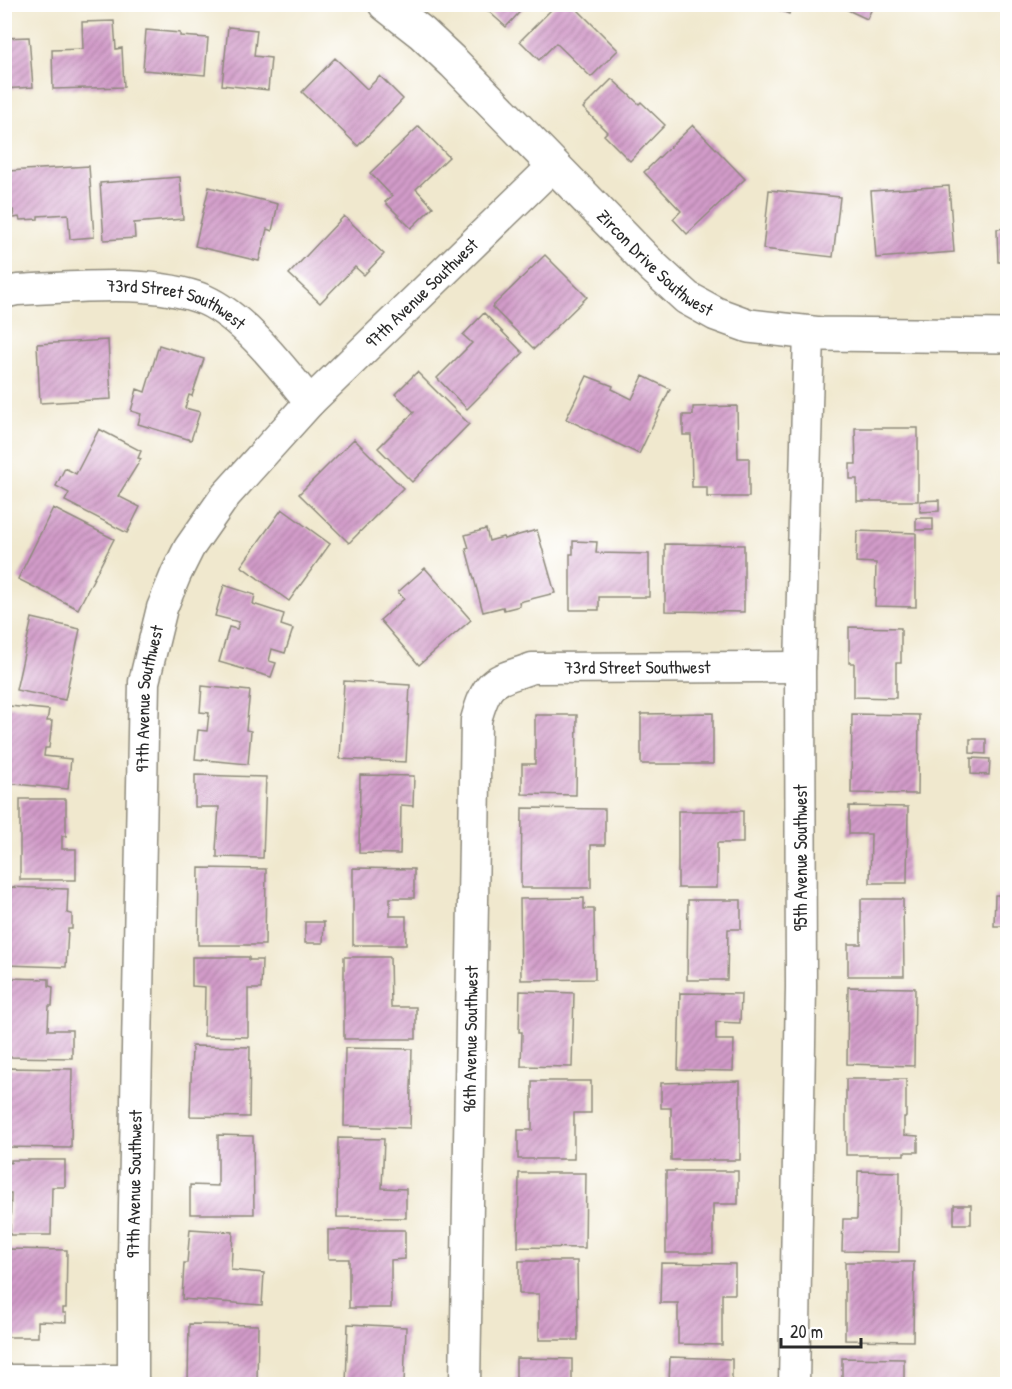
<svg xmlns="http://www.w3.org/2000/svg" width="1012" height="1389" font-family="'Patrick Hand',sans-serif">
	<defs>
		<pattern id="building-hatch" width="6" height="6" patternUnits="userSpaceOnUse" patternTransform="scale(1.5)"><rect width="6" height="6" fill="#d29bc9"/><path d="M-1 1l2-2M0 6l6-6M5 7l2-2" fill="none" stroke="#ab7fa3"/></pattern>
	</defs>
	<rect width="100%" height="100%" fill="#fff"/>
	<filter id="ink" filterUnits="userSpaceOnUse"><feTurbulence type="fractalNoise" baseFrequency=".0167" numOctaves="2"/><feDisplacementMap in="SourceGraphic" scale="12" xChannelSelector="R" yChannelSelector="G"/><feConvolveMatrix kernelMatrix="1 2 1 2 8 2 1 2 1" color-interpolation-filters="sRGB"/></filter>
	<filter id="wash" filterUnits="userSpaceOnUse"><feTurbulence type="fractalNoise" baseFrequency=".008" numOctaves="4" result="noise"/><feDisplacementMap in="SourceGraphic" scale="24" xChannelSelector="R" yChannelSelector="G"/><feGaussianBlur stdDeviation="1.35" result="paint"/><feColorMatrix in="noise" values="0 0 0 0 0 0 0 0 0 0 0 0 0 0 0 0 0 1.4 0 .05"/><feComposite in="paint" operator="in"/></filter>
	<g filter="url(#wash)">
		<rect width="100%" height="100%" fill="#f0e8ce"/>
		<g id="blocks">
			<path fill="url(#building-hatch)" d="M 492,4 L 527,4 L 506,27 L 487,10 Z
				M 557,4 L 572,4 L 618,50 L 591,77 L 556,43 L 539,60 L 520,41 Z
				M 764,4 L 792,4 L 789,14 Z
				M 835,4 L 874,4 L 867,19 Z
				M 114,21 L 116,49 L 122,48 L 124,87 L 53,89 L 52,50 L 83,49 L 82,22 Z
				M 228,27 L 257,30 L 254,56 L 271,58 L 268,90 L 222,85 Z
				M 146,30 L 180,33 L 180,36 L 208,38 L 205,75 L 143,70 Z
				M 29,37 L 33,87 L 4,89 L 4,38 Z
				M 335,58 L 367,89 L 380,76 L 403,99 L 358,146 L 302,92 Z
				M 612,79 L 639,104 L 641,102 L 665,125 L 630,161 L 604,135 L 607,132 L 583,108 Z
				M 693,125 L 745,179 L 687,234 L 673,219 L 681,211 L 644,172 Z
				M 419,126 L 449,157 L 416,189 L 433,207 L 411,228 L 385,202 L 392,196 L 370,173 Z
				M 89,166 L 94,237 L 70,239 L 68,214 L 38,216 L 38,219 L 20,220 L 19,217 L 14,218 L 13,210 L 10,211 L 8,171 Z
				M 180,177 L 183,219 L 134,223 L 135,238 L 104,240 L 100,183 Z
				M 949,186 L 954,252 L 876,258 L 871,191 Z
				M 209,187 L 278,204 L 272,231 L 267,229 L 259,261 L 195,246 Z
				M 769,190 L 840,197 L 833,257 L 763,249 Z
				M 344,216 L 384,254 L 364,275 L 355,267 L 320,303 L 289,274 Z
				M 1008,228 L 1008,262 L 998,262 L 997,229 Z
				M 545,255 L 587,297 L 534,349 L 492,307 Z
				M 484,313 L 523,353 L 467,409 L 437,378 L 472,343 L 463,335 Z
				M 108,340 L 111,399 L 40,403 L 37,344 Z
				M 159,345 L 204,359 L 192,396 L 189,395 L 185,408 L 200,412 L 191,440 L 138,424 L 141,414 L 131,411 L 137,389 L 145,392 Z
				M 417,372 L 469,424 L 412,482 L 378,448 L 414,412 L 395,394 Z
				M 587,376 L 613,386 L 612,389 L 632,399 L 643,376 L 670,389 L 639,454 L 566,419 Z
				M 737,406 L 738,458 L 749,458 L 749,497 L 707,497 L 707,487 L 692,487 L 691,435 L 683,435 L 683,415 L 693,415 L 693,407 Z
				M 855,428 L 918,428 L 918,501 L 857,501 L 857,479 L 850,479 L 850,464 L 856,464 Z
				M 99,429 L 141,451 L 138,458 L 141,459 L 118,496 L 140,507 L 127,533 L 65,501 L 69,493 L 56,486 L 65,468 L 76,474 Z
				M 354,439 L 403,488 L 349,543 L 299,494 Z
				M 939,500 L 939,511 L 920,512 L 920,501 Z
				M 53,508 L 114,539 L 78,609 L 18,579 Z
				M 282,509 L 330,544 L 289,601 L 241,566 Z
				M 916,518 L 933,518 L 933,530 L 916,530 Z
				M 486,529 L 489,541 L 503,537 L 504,539 L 537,530 L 555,593 L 519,602 L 520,606 L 504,610 L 503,607 L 483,612 L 466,549 L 469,548 L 465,535 Z
				M 857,531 L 916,533 L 916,607 L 875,606 L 876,563 L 856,562 Z
				M 573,541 L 597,542 L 596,553 L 649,554 L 649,597 L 599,597 L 599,610 L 570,610 L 570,554 L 573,554 Z
				M 665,544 L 744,545 L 744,612 L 665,611 Z
				M 425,568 L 471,620 L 419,665 L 380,620 L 404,599 L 398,592 Z
				M 224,585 L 255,595 L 253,604 L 284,614 L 281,625 L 293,629 L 285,653 L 272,649 L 269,661 L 276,663 L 271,677 L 219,662 L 229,627 L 237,629 L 239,622 L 215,616 Z
				M 32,618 L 80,629 L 65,700 L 16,690 Z
				M 849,627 L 901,628 L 901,663 L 896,663 L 896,698 L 854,697 L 854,663 L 849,663 Z
				M 344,681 L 410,685 L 406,762 L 340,759 Z
				M 202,686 L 250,691 L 246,730 L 251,731 L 248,764 L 195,759 L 198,730 L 207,731 L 209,713 L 200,712 Z
				M 9,706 L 49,710 L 47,721 L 52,721 L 49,748 L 45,748 L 44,756 L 71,759 L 68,789 L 4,783 L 4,755 Z
				M 713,713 L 713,764 L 641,764 L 641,714 Z
				M 852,714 L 919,715 L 918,794 L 851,793 Z
				M 535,715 L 577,715 L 576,795 L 522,794 L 522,764 L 535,764 Z
				M 970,739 L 986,739 L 986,754 L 970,753 Z
				M 971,758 L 990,759 L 989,775 L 971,774 Z
				M 195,775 L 266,777 L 263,858 L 217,857 L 217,850 L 216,850 L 219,807 L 195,807 Z
				M 360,775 L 414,776 L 413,806 L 401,805 L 400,854 L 359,853 Z
				M 20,799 L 66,799 L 66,836 L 62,836 L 62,849 L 76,849 L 76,880 L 20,880 Z
				M 849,806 L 908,807 L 907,883 L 870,883 L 871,834 L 849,834 Z
				M 522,808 L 605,809 L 605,845 L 591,845 L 591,888 L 521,888 Z
				M 678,811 L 743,811 L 743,843 L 717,843 L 717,888 L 678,888 Z
				M 199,868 L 266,869 L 265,945 L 198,945 Z
				M 353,868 L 414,869 L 414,898 L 390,898 L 390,916 L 406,916 L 406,945 L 353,945 Z
				M 4,887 L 68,889 L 67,913 L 72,914 L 72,929 L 68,929 L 66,967 L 6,965 L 7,929 L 4,929 Z
				M 995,895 L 1008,895 L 1008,926 L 994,926 Z
				M 584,898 L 584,909 L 594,909 L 595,979 L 521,980 L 520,899 Z
				M 861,899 L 903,899 L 904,976 L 848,976 L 848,944 L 861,944 Z
				M 688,900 L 741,900 L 741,929 L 728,929 L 727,980 L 687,980 Z
				M 305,922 L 324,922 L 323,943 L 305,943 Z
				M 192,957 L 249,957 L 249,960 L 262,960 L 261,989 L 248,989 L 248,1037 L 204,1036 L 205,987 L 192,986 Z
				M 344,957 L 390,957 L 391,1007 L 416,1007 L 416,1039 L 344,1039 Z
				M 4,978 L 49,979 L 49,986 L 53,987 L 52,1006 L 49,1006 L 48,1030 L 72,1030 L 72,1058 L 4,1057 Z
				M 848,987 L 915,988 L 914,1066 L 847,1064 Z
				M 520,991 L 574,993 L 572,1067 L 521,1066 L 522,1032 L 519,1032 Z
				M 680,993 L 741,994 L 740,1023 L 716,1022 L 716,1040 L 734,1040 L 733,1071 L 678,1070 Z
				M 192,1046 L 250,1047 L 249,1117 L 190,1116 Z
				M 345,1048 L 412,1049 L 410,1128 L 344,1126 Z
				M 5,1068 L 72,1069 L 71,1148 L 4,1147 Z
				M 846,1079 L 906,1079 L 906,1117 L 904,1117 L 904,1135 L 918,1136 L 918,1152 L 904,1152 L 904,1155 L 846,1155 Z
				M 532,1081 L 591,1081 L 591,1113 L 574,1113 L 574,1159 L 518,1159 L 518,1130 L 532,1130 Z
				M 740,1081 L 740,1160 L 671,1160 L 671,1108 L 661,1108 L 661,1083 Z
				M 218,1135 L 253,1136 L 254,1214 L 190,1214 L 190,1185 L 218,1186 Z
				M 338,1138 L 384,1139 L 382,1188 L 406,1189 L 406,1218 L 337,1217 Z
				M 11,1160 L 65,1160 L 65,1187 L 52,1187 L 51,1235 L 10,1235 L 11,1193 L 4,1193 L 4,1162 L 11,1163 Z
				M 666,1171 L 738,1171 L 738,1204 L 713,1204 L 713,1253 L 666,1253 Z
				M 858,1171 L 900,1172 L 899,1252 L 842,1251 L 843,1219 L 857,1219 Z
				M 519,1173 L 586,1173 L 585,1248 L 518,1247 Z
				M 954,1205 L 971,1205 L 971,1224 L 954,1224 Z
				M 190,1229 L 233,1232 L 231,1270 L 264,1273 L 262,1305 L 182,1299 L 184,1263 L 187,1263 Z
				M 328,1230 L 405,1230 L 405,1259 L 391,1260 L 391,1308 L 349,1308 L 349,1259 L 328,1259 Z
				M 7,1249 L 67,1250 L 66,1308 L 63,1308 L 63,1313 L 66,1313 L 66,1322 L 38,1321 L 38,1337 L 4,1337 L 4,1317 L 8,1317 L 9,1285 L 4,1285 L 4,1255 L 7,1255 Z
				M 519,1261 L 577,1261 L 578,1340 L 539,1340 L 539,1294 L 519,1294 Z
				M 845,1262 L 914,1262 L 913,1341 L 845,1340 Z
				M 661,1263 L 735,1264 L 735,1294 L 722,1294 L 722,1345 L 678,1344 L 678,1303 L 660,1303 Z
				M 189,1324 L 258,1325 L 257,1384 L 188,1384 Z
				M 348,1324 L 406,1327 L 404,1384 L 346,1384 Z
				M 670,1357 L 732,1359 L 732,1384 L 669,1384 Z
				M 516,1358 L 572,1359 L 572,1384 L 516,1384 Z
				M 842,1358 L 904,1359 L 904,1384 L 842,1384 Z"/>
		</g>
	</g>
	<g filter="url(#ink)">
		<use href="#blocks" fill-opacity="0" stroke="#8e8a7c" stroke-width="1.5"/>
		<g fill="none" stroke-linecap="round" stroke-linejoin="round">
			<defs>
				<g id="minor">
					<path id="s1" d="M 4,293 L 17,290 C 74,288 151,278 205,300 C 245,318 283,369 310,402"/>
					<path d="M 4,1380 L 133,1380"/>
					<path id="s2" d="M 133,1384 L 133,1258 L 144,682 L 162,608 L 176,574 L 189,548 L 226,495 L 310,402 L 553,166"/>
					<path id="s3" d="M 465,1384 L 476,720 C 488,678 493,682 532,668 L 800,667"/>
					<path d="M 794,1384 L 801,987 L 800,667 L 809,332"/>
				</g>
				<g id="tertiary">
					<path id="s4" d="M 385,4 L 422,33 L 454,63 L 653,267 L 687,298 L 716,314 L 749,326 L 821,334 L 1008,336"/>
				</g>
			</defs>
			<use href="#minor" stroke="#8e8a7c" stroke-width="33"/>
			<use href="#tertiary" stroke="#8e8a7c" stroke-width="36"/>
			<use href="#minor" stroke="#fff" stroke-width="30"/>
			<use href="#tertiary" stroke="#fff" stroke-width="33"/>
		</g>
	</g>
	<g text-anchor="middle" stroke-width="4.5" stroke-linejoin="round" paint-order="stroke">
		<g font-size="18" fill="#2b2b2b" stroke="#fff">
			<text dy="6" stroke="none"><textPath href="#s4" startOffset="375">Zircon Drive Southwest</textPath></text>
			<text dy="6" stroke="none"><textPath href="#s2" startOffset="1190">97th Avenue Southwest</textPath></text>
			<text dy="6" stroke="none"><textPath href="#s1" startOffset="176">73rd Street Southwest</textPath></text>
			<text dy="6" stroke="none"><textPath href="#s3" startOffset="852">73rd Street Southwest</textPath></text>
			<text dy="6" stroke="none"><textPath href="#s2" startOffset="686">97th Avenue Southwest</textPath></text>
			<text transform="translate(801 858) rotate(-90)" y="6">95th Avenue Southwest</text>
			<text dy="6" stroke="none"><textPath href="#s3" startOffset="345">96th Avenue Southwest</textPath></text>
			<text dy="6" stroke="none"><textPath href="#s2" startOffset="200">97th Avenue Southwest</textPath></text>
		</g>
	</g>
	<rect width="1012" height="1389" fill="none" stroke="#fff" stroke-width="24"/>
	<path d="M781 1338v9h80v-9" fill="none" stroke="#2b2b2b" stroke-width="3"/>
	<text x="790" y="1338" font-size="18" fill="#2b2b2b" stroke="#ffffff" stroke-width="4.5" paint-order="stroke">20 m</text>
</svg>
